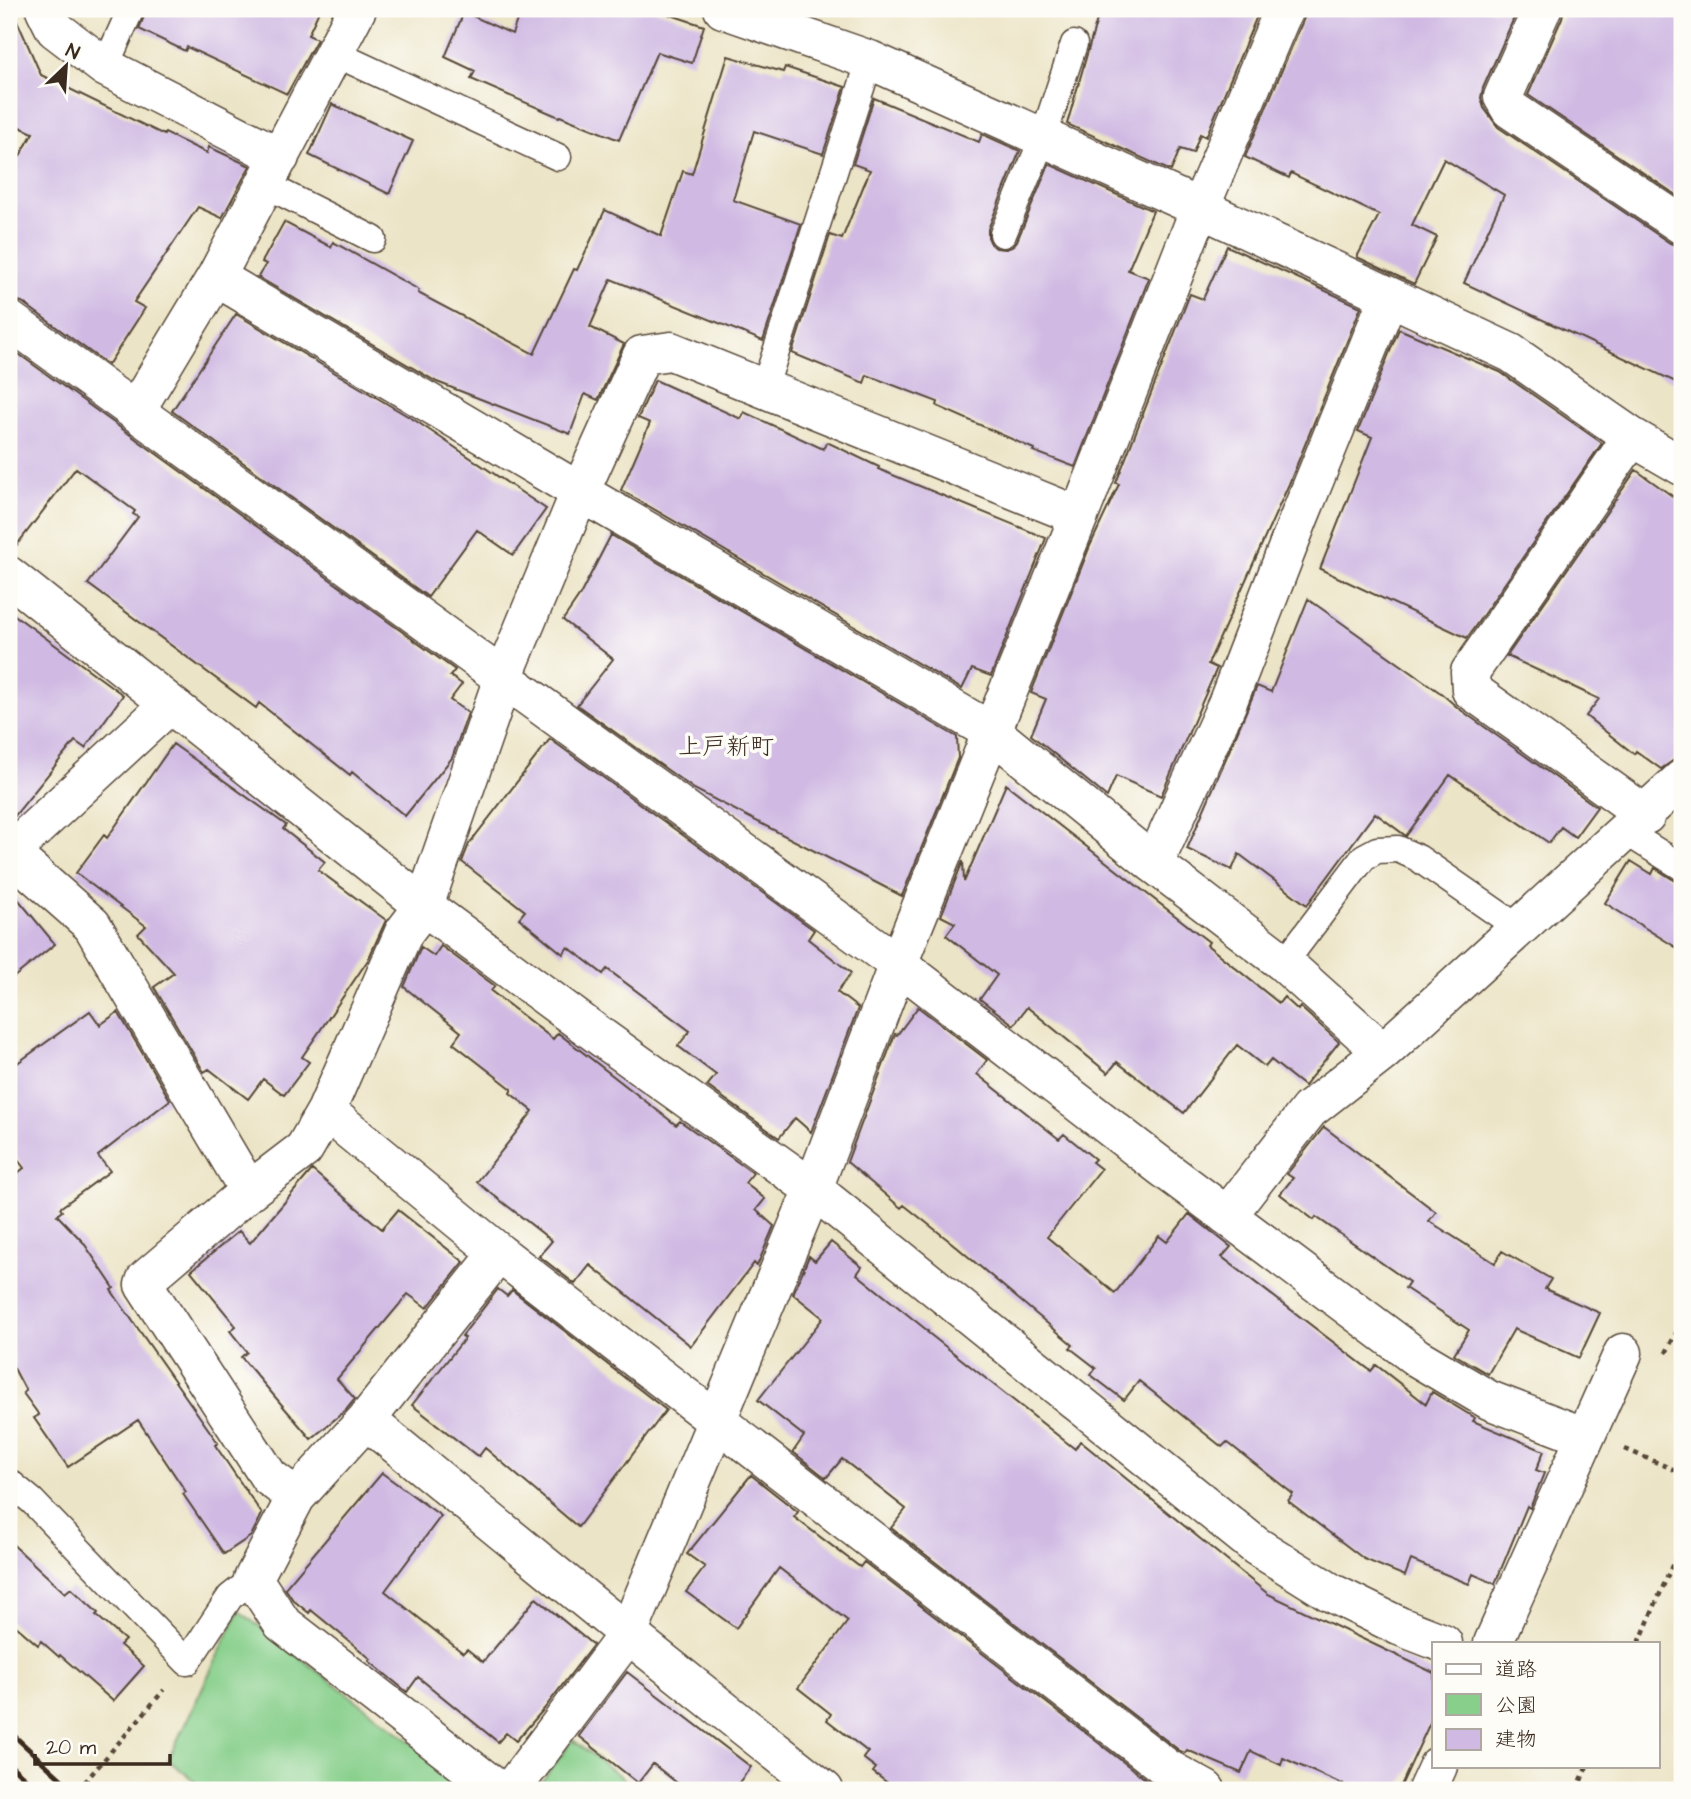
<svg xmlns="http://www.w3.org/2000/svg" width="1691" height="1799" font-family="'Architects Daughter','Klee One',sans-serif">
	<rect width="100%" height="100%" fill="#fdfcf7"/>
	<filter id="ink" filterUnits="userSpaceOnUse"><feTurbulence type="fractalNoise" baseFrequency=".0143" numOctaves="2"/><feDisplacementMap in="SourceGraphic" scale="14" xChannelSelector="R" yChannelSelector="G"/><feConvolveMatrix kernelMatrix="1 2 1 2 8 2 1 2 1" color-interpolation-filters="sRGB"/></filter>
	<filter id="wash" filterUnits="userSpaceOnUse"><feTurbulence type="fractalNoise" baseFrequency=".00686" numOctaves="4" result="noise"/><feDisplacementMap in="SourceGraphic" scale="28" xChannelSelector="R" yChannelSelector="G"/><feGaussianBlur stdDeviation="1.57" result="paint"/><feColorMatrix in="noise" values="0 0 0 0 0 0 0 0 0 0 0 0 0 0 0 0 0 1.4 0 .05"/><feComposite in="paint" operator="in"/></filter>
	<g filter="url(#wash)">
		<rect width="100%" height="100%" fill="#ece4c6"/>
		<path fill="#87cf8b" stroke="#617c54" stroke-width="2" d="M 239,1611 L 474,1790 L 206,1790 L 168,1760 Z
			M 573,1740 L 638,1790 L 535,1790 Z"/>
		<g id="blocks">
			<path fill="#d0bae3" d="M 9,9 L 12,9 L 41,75 L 164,135 L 165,133 L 207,153 L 209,147 L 250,166 L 222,218 L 198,207 L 134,302 L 145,308 L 108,365 L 22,302 L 9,299 L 9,175 L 33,133 L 9,122 Z
				M 147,9 L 320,9 L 308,35 L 317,39 L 287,94 L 187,47 L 185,51 L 139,29 Z
				M 521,9 L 653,9 L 704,26 L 692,63 L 657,52 L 619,140 L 560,116 L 559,117 L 471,79 L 475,71 L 445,57 L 464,12 L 512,34 Z
				M 1100,9 L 1260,9 L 1206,137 L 1200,134 L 1193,153 L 1180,149 L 1171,171 L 1067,124 Z
				M 1305,9 L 1518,9 L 1483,88 L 1481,98 L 1484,108 L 1498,127 L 1670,243 L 1682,247 L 1682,385 L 1464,283 L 1504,195 L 1444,159 L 1412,225 L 1437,237 L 1414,284 L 1357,257 L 1379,215 L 1291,173 L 1289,178 L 1245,157 L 1304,18 Z
				M 1564,9 L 1682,9 L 1682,199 L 1528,95 L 1562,18 Z
				M 728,56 L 783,72 L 785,67 L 845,87 L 823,154 L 754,131 L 733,200 L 801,224 L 763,341 L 611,279 L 590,327 L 624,344 L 598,400 L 585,394 L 570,434 L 437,382 L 258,277 L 266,264 L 262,262 L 284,222 L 331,247 L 333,242 L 419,290 L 418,293 L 534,354 L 574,269 L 577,270 L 605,210 L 661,236 L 683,171 L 692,174 Z
				M 874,98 L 979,142 L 982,134 L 1020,151 L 988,229 L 988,237 L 991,244 L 996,248 L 1006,249 L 1012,247 L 1017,241 L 1049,164 L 1153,211 L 1128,270 L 1149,278 L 1075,467 L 1033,451 L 1034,449 L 937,406 L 938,402 L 867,375 L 864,383 L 792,353 L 830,235 L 842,239 L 870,170 L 853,164 Z
				M 332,104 L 413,141 L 389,194 L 309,155 Z
				M 1227,246 L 1361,307 L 1289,484 L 1208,664 L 1217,668 L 1161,796 L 1116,776 L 1107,797 L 1031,735 L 1046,699 L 1031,693 L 1090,546 L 1119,484 L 1116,483 L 1190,294 L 1203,299 Z
				M 236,314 L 416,421 L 546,509 L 513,555 L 477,530 L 428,597 L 172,411 Z
				M 1399,329 L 1500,372 L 1602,443 L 1467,638 L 1320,569 L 1372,437 L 1358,431 Z
				M 9,347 L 455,670 L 450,676 L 462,684 L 450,700 L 468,713 L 452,758 L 405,816 L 352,772 L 350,775 L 259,703 L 256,708 L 88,584 L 138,517 L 133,514 L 135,511 L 76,468 L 9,555 Z
				M 655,380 L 741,419 L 744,412 L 823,449 L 827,442 L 879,467 L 878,469 L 1046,538 L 991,676 L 972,669 L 962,689 L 621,490 L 650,423 L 638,418 Z
				M 1636,470 L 1682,503 L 1682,758 L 1677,758 L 1661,769 L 1636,751 L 1634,754 L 1586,716 L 1599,699 L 1507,656 Z
				M 611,535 L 957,737 L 958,758 L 902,896 L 694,789 L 577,705 L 613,659 L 563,620 L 580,595 Z
				M 1308,599 L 1442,694 L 1458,708 L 1597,807 L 1575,837 L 1561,827 L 1549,843 L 1450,775 L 1406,836 L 1375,813 L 1307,905 L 1239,854 L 1232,870 L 1187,849 L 1257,686 L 1271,692 Z
				M 9,611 L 123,695 L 85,748 L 75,741 L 9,823 Z
				M 550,739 L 814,930 L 808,939 L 851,973 L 837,992 L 858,1008 L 811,1132 L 795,1118 L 779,1138 L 707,1086 L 716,1075 L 678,1046 L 690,1031 L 607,969 L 603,974 L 568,947 L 563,954 L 519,918 L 525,911 L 462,862 L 469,844 Z
				M 173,744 L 286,825 L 283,829 L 325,862 L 318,870 L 386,920 L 368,960 L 302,1057 L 309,1062 L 284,1095 L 263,1079 L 248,1099 L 209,1069 L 204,1072 L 154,987 L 174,973 L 138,934 L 146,926 L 76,873 L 104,835 L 107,838 Z
				M 1006,784 L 1209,942 L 1207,945 L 1279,1003 L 1284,997 L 1298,1010 L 1300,1007 L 1339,1042 L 1304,1086 L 1271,1060 L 1265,1067 L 1237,1045 L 1184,1113 L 1117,1062 L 1108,1073 L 1027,1007 L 1014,1025 L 980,999 L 997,975 L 946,935 L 955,923 L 941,916 L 963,861 L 964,882 Z
				M 1631,861 L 1652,874 L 1655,868 L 1674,880 L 1682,883 L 1682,951 L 1605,903 Z
				M 9,888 L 55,944 L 9,981 Z
				M 441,946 L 495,986 L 491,991 L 553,1039 L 558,1033 L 676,1125 L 680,1121 L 753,1173 L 745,1183 L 765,1199 L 756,1210 L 774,1226 L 757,1266 L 754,1263 L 691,1346 L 590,1265 L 575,1284 L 539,1256 L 552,1241 L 477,1182 L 533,1111 L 510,1093 L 512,1089 L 453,1043 L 461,1032 L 404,987 L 421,947 L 434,956 Z
				M 918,1007 L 987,1060 L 977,1074 L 1059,1139 L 1064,1134 L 1095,1159 L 1092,1162 L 1101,1169 L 1047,1237 L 1115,1293 L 1159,1236 L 1167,1242 L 1189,1214 L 1231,1247 L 1222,1257 L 1371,1371 L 1376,1365 L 1426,1404 L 1432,1392 L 1475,1418 L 1473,1421 L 1544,1451 L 1536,1470 L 1544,1473 L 1530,1508 L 1527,1506 L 1495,1584 L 1473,1574 L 1469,1584 L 1411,1560 L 1405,1576 L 1364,1559 L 1288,1501 L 1293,1494 L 1227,1442 L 1222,1447 L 1139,1381 L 1124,1400 L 1091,1375 L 1096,1368 L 1070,1348 L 1073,1345 L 952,1243 L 904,1205 L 901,1208 L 847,1162 L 895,1034 L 897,1035 Z
				M 90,1011 L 100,1025 L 118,1012 L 170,1100 L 98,1156 L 110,1171 L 60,1208 L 62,1211 L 57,1215 L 83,1242 L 114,1288 L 111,1290 L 218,1443 L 215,1445 L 262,1514 L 251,1536 L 224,1554 L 183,1494 L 186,1492 L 138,1420 L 68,1467 L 34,1418 L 39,1415 L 23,1393 L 26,1391 L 9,1359 L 9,1180 L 24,1168 L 9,1148 L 9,1069 Z
				M 1324,1127 L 1436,1212 L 1429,1221 L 1495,1263 L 1502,1251 L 1551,1279 L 1545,1289 L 1600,1313 L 1579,1358 L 1514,1329 L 1488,1374 L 1454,1354 L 1469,1330 L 1405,1288 L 1409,1282 L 1316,1217 L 1314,1220 L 1280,1194 L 1293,1178 L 1287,1174 Z
				M 312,1170 L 382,1229 L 398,1210 L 464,1262 L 427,1308 L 408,1294 L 337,1379 L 355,1399 L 346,1410 L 311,1439 L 241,1357 L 247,1352 L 230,1331 L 236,1326 L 191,1271 L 239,1231 L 250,1243 Z
				M 831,1242 L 862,1267 L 857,1274 L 928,1331 L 927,1332 L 1075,1449 L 1080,1441 L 1268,1594 L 1434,1673 L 1434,1714 L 1399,1790 L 1355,1790 L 1283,1758 L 1281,1765 L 1251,1751 L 1241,1773 L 1187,1750 L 1185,1753 L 1180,1751 L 891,1528 L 906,1509 L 842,1459 L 826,1478 L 793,1452 L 804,1436 L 758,1400 L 823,1318 L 793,1294 L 809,1256 L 815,1261 Z
				M 498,1289 L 507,1296 L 512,1290 L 666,1410 L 578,1527 L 485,1448 L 479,1456 L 476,1455 L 412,1405 L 465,1338 L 462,1336 Z
				M 382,1473 L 441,1516 L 385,1591 L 463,1653 L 467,1649 L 483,1662 L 536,1598 L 593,1645 L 544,1709 L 516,1741 L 506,1733 L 498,1742 L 418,1677 L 407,1692 L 369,1661 L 371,1659 L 311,1610 L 309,1613 L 293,1600 L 285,1588 Z
				M 751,1475 L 798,1512 L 794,1517 L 860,1567 L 864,1562 L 1157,1788 L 1154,1790 L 897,1790 L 873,1772 L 876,1768 L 863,1758 L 868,1752 L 827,1720 L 831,1714 L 798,1688 L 848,1621 L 779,1568 L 736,1628 L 686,1592 L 705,1567 L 687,1554 Z
				M 9,1541 L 65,1593 L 71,1588 L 98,1613 L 96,1615 L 125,1640 L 120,1645 L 144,1666 L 113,1701 L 60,1655 L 59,1657 L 41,1641 L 38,1645 L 9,1620 Z
				M 627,1672 L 751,1767 L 733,1790 L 686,1790 L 653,1764 L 638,1783 L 579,1736 Z"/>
		</g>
	</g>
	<g filter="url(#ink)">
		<use href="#blocks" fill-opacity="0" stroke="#564637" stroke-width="2"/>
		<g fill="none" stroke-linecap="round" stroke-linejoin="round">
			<defs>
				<path id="service" d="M 334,53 L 558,157
					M 105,67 L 131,9
					M 264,184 L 373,239
					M 1003,234 L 1043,138 L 1074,44
					M 764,389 L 870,60
					M 1626,832 L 1682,867
					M 1284,963 L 1364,857 L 1377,850 L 1398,849 L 1418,858 L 1520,929
					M 9,1482 L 32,1501 L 187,1662 L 230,1597 L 253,1579"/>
				<path id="minor" d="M 45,9 L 55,29 L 105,67 L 280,157
					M 723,9 L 870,60 L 1200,208 L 1511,353 L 1632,437 L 1682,466
					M 1542,9 L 1503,97 L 1510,109 L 1682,225
					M 216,277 L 580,492 L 992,732 L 1154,864 L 1284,963 L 1383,1052
					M 9,320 L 898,964 L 1163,1168 L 1416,1357 L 1489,1400 L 1585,1437
					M 136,410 L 216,277 L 357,9
					M 1632,437 L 1470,672 L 1471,690 L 1646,815
					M 9,576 L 424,906 L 601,1037 L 813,1189 L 1256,1546 L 1330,1592 L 1399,1626 L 1443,1643
					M 9,852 L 92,925 L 249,1191
					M 9,853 L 170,704
					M 1154,864 L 1227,704 L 1299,518 L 1389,296
					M 326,1111 L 404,932 L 424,906 L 503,678 L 580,492 L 642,355 L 671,351 L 1079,516
					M 326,1111 L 499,1253 L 366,1420 L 296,1497 L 269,1477 L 144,1285 L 146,1279 L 249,1191 L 304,1149 Z
					M 1227,1216 L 1309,1110 L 1383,1052 L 1682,779
					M 499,1253 L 1168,1769 L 1206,1790
					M 366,1420 L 628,1634 L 511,1790
					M 296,1497 L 253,1579 L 282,1623 L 498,1790
					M 1493,1643 L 1623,1353
					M 824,1790 L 628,1634 L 813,1189 L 898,964 L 1079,516 L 1200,208 L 1284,9
					M 1427,1790 L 1438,1766"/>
			</defs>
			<use href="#service" stroke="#564637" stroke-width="29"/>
			<use href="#minor" stroke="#564637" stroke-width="41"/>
			<path stroke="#564637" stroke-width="4.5" stroke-dasharray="5 5" stroke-linecap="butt" d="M 1666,1353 L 1682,1321
				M 1625,1449 L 1682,1473
				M 1639,1643 L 1682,1542
				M 78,1790 L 164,1690
				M 1577,1790 L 1587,1766"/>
			<use href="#service" stroke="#fff" stroke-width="26"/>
			<use href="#minor" stroke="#fff" stroke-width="38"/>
			<path stroke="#3b2a1e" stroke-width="5" d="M 9,1731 L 73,1790
				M 9,1764 L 38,1790"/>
		</g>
	</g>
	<g text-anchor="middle" stroke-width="7" stroke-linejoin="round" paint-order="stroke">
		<g font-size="24" fill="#3b2a1e" stroke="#fdfcf7">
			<text x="726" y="754">上戸新町</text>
		</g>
	</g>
	<rect width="1691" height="1799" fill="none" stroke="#fdfcf7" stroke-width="35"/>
	<rect x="1432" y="1642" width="228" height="126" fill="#fdfcf7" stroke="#afa8a0" stroke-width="2"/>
	<rect x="1446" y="1664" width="35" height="10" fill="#ffffff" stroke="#afa8a0" stroke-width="2"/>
	<text x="1495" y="1676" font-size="21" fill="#3b2a1e">道路</text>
	<rect x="1446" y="1694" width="35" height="21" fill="#87cf8b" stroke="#afa8a0" stroke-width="2"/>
	<text x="1495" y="1712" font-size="21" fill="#3b2a1e">公園</text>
	<rect x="1446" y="1729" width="35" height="21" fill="#d0bae3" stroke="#afa8a0" stroke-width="2"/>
	<text x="1495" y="1746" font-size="21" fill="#3b2a1e">建物</text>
	<g transform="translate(66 66) rotate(25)" stroke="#fdfcf7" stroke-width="5" paint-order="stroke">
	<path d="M0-5L12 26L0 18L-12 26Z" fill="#3b2a1e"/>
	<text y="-10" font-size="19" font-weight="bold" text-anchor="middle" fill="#3b2a1e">N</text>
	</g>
	<path d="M35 1754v10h135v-10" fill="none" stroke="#3b2a1e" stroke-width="3.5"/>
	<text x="46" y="1754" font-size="21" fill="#3b2a1e" stroke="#fdfcf7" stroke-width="5" paint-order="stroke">20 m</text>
</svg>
